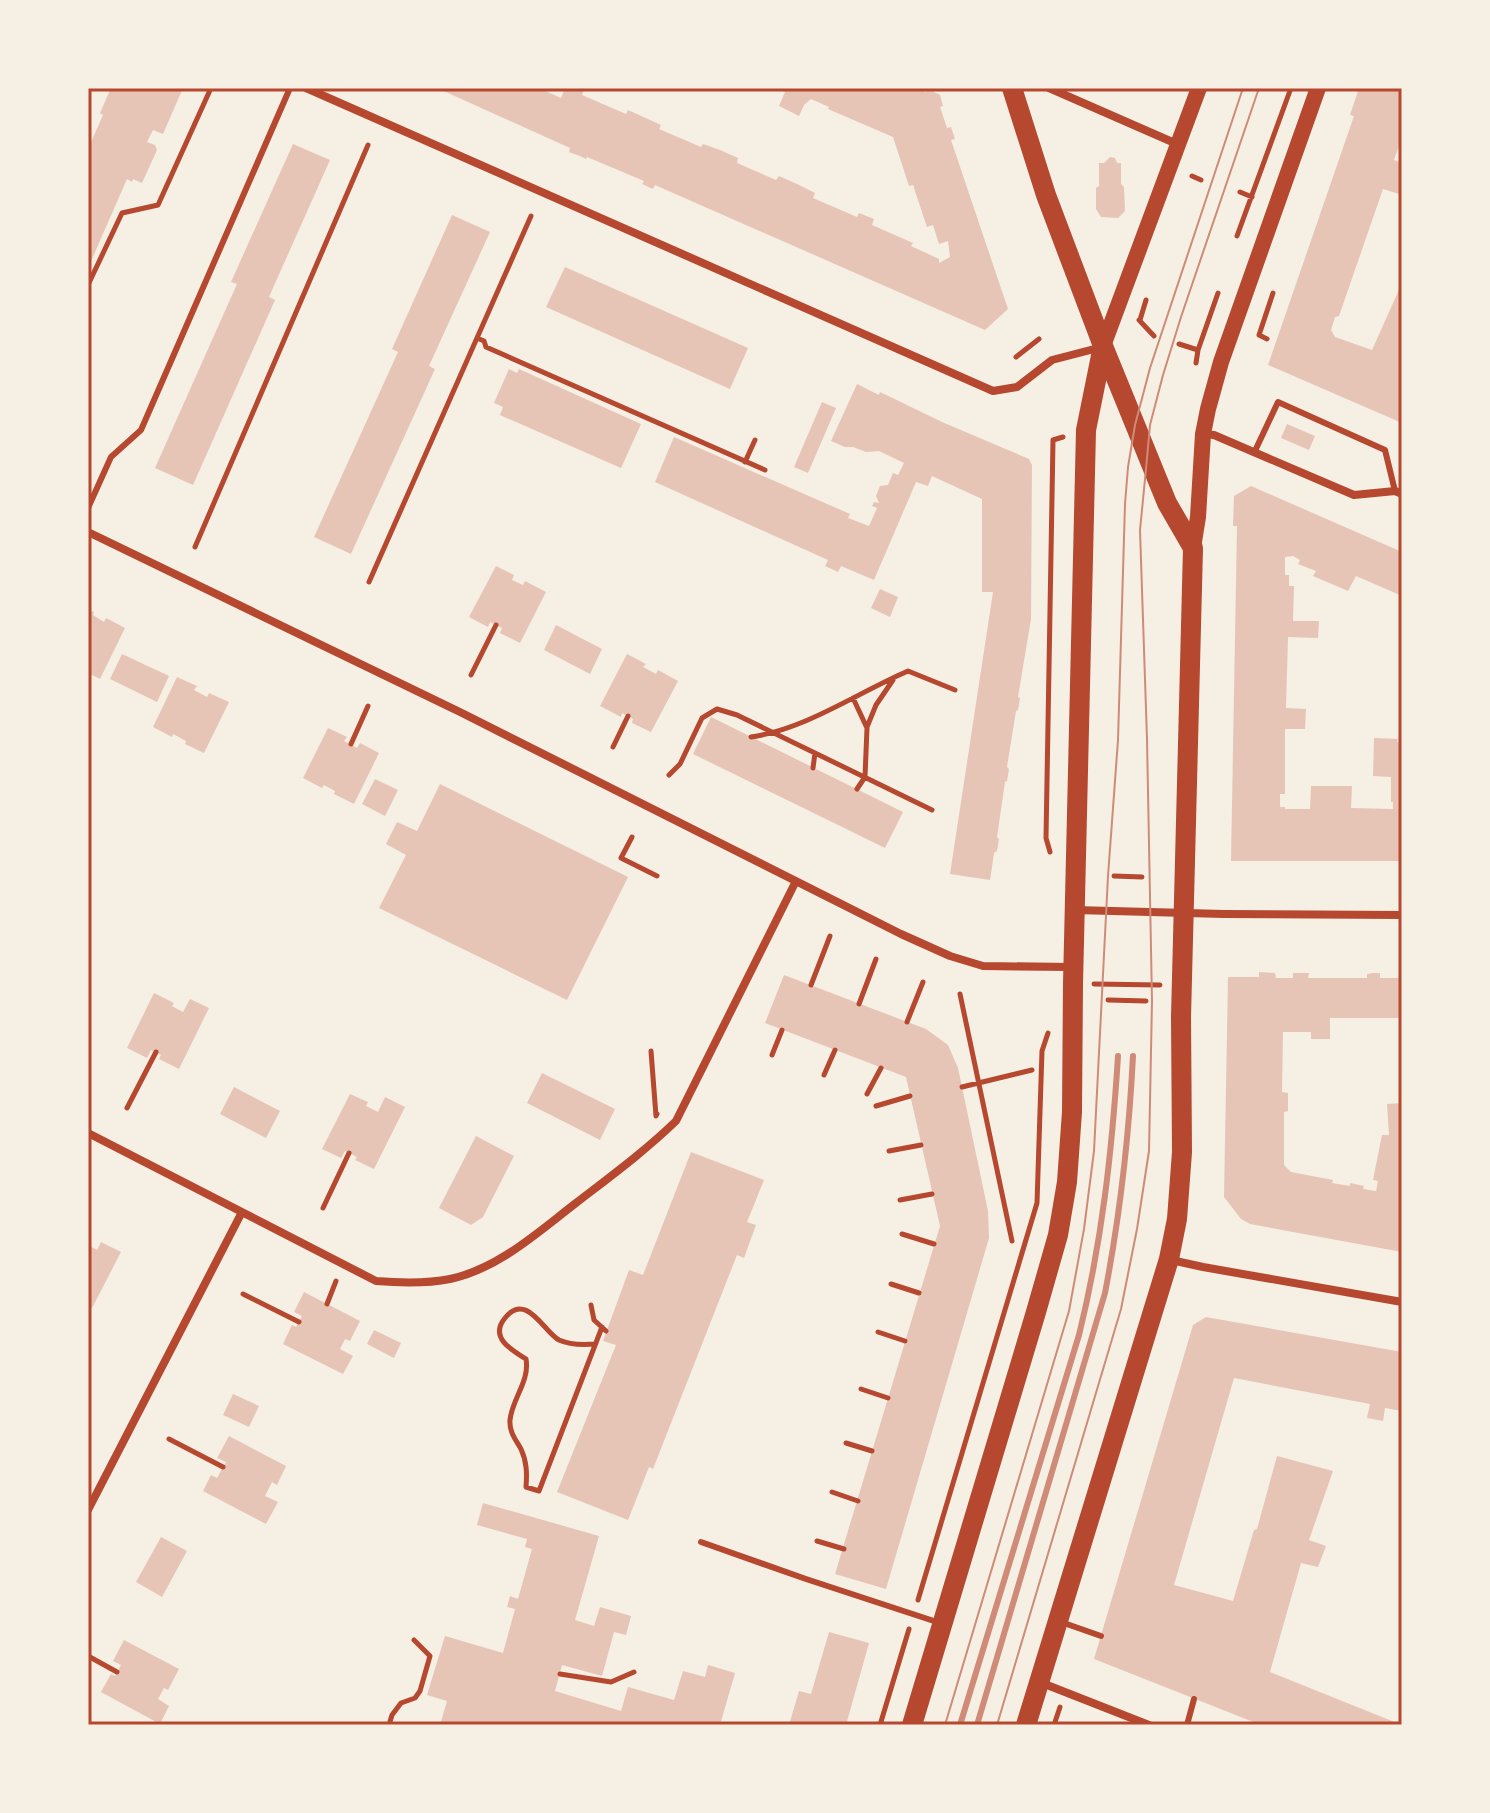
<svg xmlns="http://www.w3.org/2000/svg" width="1490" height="1813" font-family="Arial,sans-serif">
	<rect width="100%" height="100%" fill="#f6efe4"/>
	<path fill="#e6c5b7" d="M 111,88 L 183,88 L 163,134 L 153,130 L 147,142 L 155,145 L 157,150 L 142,183 L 133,179 L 132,182 L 127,179 L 88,268 L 88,149 L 103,115 L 100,113 Z
		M 437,88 L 539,88 L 561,98 L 565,88 L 579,88 L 584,90 L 582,95 L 626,114 L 628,110 L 661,125 L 659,129 L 701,147 L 703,144 L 720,150 L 738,158 L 737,163 L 776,180 L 779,176 L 797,184 L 815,193 L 813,198 L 857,217 L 859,213 L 874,219 L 872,225 L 913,243 L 911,246 L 939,259 L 939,263 L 950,257 L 948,241 L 939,244 L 933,225 L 927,227 L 913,185 L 909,186 L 893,137 L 828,109 L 829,107 L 811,99 L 804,105 L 799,116 L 779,106 L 785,92 L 776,88 L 917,88 L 926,92 L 928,89 L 940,95 L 943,106 L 940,107 L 947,128 L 951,127 L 955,139 L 951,140 L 1008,309 L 985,330 L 655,185 L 653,189 L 642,184 L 644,181 L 587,157 L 586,159 L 580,156 L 569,152 L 570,148 Z
		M 1359,88 L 1402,88 L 1402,138 L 1394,160 L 1402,163 L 1402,195 L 1383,189 L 1339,316 L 1335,317 L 1331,330 L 1335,337 L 1372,350 L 1402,283 L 1402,423 L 1268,365 L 1354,116 L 1350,115 Z
		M 293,144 L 330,160 L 269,297 L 275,300 L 193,485 L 155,468 L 237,284 L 231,282 Z
		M 1110,157 L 1115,158 L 1117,163 L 1121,163 L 1121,184 L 1124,187 L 1125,211 L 1118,218 L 1101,217 L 1096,209 L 1096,188 L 1099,186 L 1099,163 L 1104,163 Z
		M 452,215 L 490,232 L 429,366 L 435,369 L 351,554 L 314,537 L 398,352 L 392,349 Z
		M 565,267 L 748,348 L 730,389 L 546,307 Z
		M 509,369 L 517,373 L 519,369 L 641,424 L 621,468 L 500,415 L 503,407 L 494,403 Z
		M 857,384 L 879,395 L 880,392 L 942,422 L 1029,459 L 1032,465 L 1031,619 L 1018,697 L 1020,698 L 1018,710 L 1016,711 L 1007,767 L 1009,769 L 1007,781 L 1005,782 L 997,837 L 999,839 L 997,851 L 994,853 L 990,880 L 950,874 L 993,592 L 982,592 L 982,499 L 932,476 L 928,486 L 916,482 L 874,580 L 841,566 L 838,572 L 825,566 L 828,560 L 655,482 L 674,437 L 850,514 L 848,518 L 869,526 L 877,508 L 872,506 L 874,502 L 879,503 L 876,496 L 880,486 L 888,485 L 893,473 L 898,475 L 904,463 L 879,451 L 866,452 L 853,447 L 845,447 L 831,441 Z
		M 822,402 L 836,408 L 808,473 L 794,467 Z
		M 1287,424 L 1315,436 L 1309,450 L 1281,438 Z
		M 1251,486 L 1402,552 L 1402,596 L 1356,576 L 1348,591 L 1313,576 L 1316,571 L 1298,564 L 1300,560 L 1293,556 L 1285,557 L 1285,575 L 1289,575 L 1289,586 L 1294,586 L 1293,621 L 1319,621 L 1318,638 L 1288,637 L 1286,708 L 1306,709 L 1305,729 L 1285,729 L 1285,794 L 1280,794 L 1280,807 L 1285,807 L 1285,809 L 1310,809 L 1311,786 L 1352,786 L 1351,808 L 1393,809 L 1393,802 L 1391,802 L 1391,777 L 1373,776 L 1374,738 L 1398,739 L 1397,742 L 1402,742 L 1402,861 L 1231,861 L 1237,526 L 1233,526 L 1234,496 Z
		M 496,566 L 514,575 L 512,580 L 523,585 L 525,581 L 546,592 L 520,643 L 500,633 L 502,628 L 490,622 L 488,627 L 469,617 Z
		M 880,589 L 898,597 L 890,617 L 871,608 Z
		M 88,609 L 94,612 L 93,615 L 104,622 L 106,618 L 125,628 L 100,679 L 88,673 Z
		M 556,625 L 602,649 L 590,674 L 544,650 Z
		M 122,654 L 169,676 L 157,702 L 110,679 Z
		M 627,654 L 646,664 L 643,667 L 656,674 L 658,670 L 678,681 L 651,732 L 632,723 L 633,719 L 622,713 L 621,717 L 600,706 Z
		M 177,677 L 197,686 L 194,690 L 207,697 L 209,693 L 229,702 L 204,753 L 185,744 L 186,741 L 173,734 L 172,737 L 153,727 Z
		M 711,717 L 903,812 L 885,848 L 693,754 Z
		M 328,728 L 347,737 L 344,741 L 357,748 L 360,743 L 379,753 L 354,804 L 334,794 L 335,791 L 324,785 L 322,788 L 303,778 Z
		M 375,779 L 398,790 L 385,816 L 362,804 Z
		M 440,784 L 628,877 L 567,1000 L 379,908 L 406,855 L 386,844 L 397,822 L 417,831 Z
		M 1259,972 L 1275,973 L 1276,978 L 1293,978 L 1293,973 L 1309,973 L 1308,978 L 1367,978 L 1367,974 L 1373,973 L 1380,973 L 1380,978 L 1402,978 L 1402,1018 L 1330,1018 L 1330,1039 L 1311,1039 L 1311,1032 L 1283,1032 L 1282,1092 L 1288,1093 L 1288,1111 L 1284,1112 L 1284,1165 L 1291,1172 L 1333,1180 L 1332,1183 L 1350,1186 L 1350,1183 L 1364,1186 L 1363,1189 L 1376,1191 L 1378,1181 L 1373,1180 L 1382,1135 L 1389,1135 L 1387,1104 L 1402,1103 L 1402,1252 L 1250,1224 L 1241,1219 L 1224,1197 L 1228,977 L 1259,977 Z
		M 784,975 L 926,1029 L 948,1045 L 958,1068 L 988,1211 L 989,1238 L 886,1589 L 835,1574 L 940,1226 L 906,1077 L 765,1023 Z
		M 154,993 L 174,1003 L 172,1006 L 183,1012 L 190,999 L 209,1008 L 179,1069 L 159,1059 L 161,1055 L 151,1050 L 147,1058 L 127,1048 Z
		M 542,1073 L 615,1109 L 600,1140 L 527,1103 Z
		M 234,1087 L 280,1111 L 266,1138 L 220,1114 Z
		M 350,1094 L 368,1102 L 366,1106 L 378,1112 L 385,1097 L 405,1107 L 374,1169 L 355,1160 L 357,1157 L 345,1151 L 341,1158 L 322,1149 Z
		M 476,1136 L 514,1156 L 483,1217 L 471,1225 L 439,1208 Z
		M 691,1152 L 764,1180 L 747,1222 L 756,1225 L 744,1258 L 737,1255 L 653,1469 L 649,1467 L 628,1520 L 557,1492 L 616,1345 L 603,1341 L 629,1270 L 643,1275 Z
		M 101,1242 L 121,1252 L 92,1308 L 88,1306 L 88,1245 L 97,1250 Z
		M 304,1292 L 360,1321 L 350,1341 L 345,1339 L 340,1349 L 353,1356 L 343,1374 L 283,1344 L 292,1325 L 296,1327 L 302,1316 L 294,1312 Z
		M 1206,1317 L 1402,1352 L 1402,1411 L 1385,1408 L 1383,1421 L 1367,1418 L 1370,1404 L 1234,1378 L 1174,1585 L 1233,1601 L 1254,1530 L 1257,1529 L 1277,1456 L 1333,1471 L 1309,1540 L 1326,1546 L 1318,1567 L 1301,1563 L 1270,1672 L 1402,1725 L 1261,1725 L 1094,1659 L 1193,1325 Z
		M 374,1330 L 401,1343 L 394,1358 L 367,1344 Z
		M 233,1394 L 259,1406 L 249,1427 L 223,1415 Z
		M 229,1436 L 286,1466 L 277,1485 L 272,1482 L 265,1496 L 278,1502 L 266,1524 L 203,1491 L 211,1475 L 217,1478 L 226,1462 L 217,1458 Z
		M 483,1503 L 599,1536 L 575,1620 L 594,1626 L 600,1607 L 631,1616 L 626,1635 L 614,1632 L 602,1676 L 562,1665 L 555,1691 L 621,1711 L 628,1687 L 674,1700 L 683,1671 L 705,1677 L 708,1665 L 735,1673 L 720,1725 L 440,1725 L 447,1701 L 427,1695 L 445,1636 L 503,1653 L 515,1609 L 507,1607 L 510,1596 L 518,1599 L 532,1549 L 525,1547 L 527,1539 L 477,1525 Z
		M 161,1537 L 187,1551 L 162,1597 L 136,1582 Z
		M 829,1632 L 869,1643 L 846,1725 L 789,1725 L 799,1691 L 811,1694 Z
		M 124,1640 L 179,1669 L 168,1690 L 164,1688 L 158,1699 L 169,1706 L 160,1724 L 101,1692 L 111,1674 L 115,1676 L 121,1665 L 113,1661 Z"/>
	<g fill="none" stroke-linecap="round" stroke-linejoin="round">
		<path stroke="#b5482f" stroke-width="5" d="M 1192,176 L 1201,180
			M 1240,192 L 1252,197
			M 1237,236 L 1291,88
			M 88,285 L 122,213 L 158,205 L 211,88
			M 1139,320 L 1154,336
			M 1140,320 L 1146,300
			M 477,338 L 484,341 L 486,347 L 765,470
			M 1267,339 L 1259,335 L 1273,293
			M 1179,344 L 1198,350 L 1196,363
			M 1198,350 L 1218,293
			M 1016,357 L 1039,339
			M 745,462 L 755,440
			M 195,547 L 368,145
			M 369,582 L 531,216
			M 471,675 L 496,625
			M 853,698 L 867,728 L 865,777 L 857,789
			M 867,727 L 876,705 L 893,680
			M 751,737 C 806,729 857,693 908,671 L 955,690
			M 351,744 L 368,706
			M 613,747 L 628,716
			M 813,768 L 815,753
			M 669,775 L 680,764 L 702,718 L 717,709 L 737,715 L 932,810
			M 632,837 L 621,858 L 657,876
			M 1050,852 L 1046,838 L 1053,440 L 1063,437
			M 1114,876 L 1142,877
			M 1094,984 L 1160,985
			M 811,985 L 830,936
			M 960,994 L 1012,1241
			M 1108,1000 L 1146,1001
			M 859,1004 L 876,959
			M 907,1022 L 923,982
			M 651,1051 L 656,1116 L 657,1114
			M 772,1055 L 782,1030
			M 824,1075 L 835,1050
			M 962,1087 L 1032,1070
			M 867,1094 L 881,1068
			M 876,1106 L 910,1096
			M 127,1108 L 156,1052
			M 889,1151 L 921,1145
			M 900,1200 L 932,1194
			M 323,1208 L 349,1153
			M 902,1234 L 934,1244
			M 891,1284 L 919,1293
			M 243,1294 L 299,1322
			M 327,1304 L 336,1281
			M 591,1305 L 594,1320 L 606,1331
			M 878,1332 L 905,1341
			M 595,1344 C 583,1345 570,1345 559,1340 C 544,1332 526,1291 505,1318 C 489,1337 511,1350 526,1359 C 530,1381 512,1399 510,1420 C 509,1432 516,1440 521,1449 C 527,1462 527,1474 526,1487 L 539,1491 L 602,1327
			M 861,1389 L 888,1398
			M 169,1439 L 223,1467
			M 846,1443 L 872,1451
			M 832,1492 L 858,1501
			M 817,1541 L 844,1549
			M 918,1600 L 1037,1203 L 1042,1051 L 1048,1033
			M 88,1656 L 117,1672
			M 560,1674 L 611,1682 L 634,1672
			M 389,1725 L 392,1715 L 401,1703 L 415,1698 L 420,1691 L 430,1656 L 414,1640
			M 880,1725 L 909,1629
			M 1054,1725 L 1060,1707"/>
		<path stroke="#b5482f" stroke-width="6" d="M 1254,453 L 1278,402 L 1385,450 L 1395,491
			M 88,508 L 111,457 L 141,430 L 290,88
			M 701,1542 L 806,1579 L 940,1623
			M 1061,1622 L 1101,1636
			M 1187,1725 L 1194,1699"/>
		<path stroke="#b5482f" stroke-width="8" d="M 306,88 L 993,391 L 1017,387 L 1052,360 L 1102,347
			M 1049,88 L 1177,144
			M 1203,434 L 1214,435 L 1354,495 L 1395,491 L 1402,494
			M 88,532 L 462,713 L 901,934 L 950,956 L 983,966 L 1071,967
			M 1075,910 L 1224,914 L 1402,915
			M 88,1133 L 376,1281 C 401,1283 425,1284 450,1279 C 498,1269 538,1232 576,1203 C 611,1176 645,1151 676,1121 L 796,881
			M 1171,1260 L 1203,1267 L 1402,1302
			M 88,1510 L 242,1212
			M 1042,1683 L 1149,1725"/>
		<path stroke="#b5482f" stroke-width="16" d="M 1103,346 L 1199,88
			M 1193,548 L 1198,517 L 1203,434 L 1208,409 L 1221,362 L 1318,88"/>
		<path stroke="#b5482f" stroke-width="20" d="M 1012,88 L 1046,195 L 1103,346 L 1167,503 L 1193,548 L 1181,1017 L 1182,1152 L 1177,1219 L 1169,1259 L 1026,1725
			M 912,1725 L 1036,1312 L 1058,1235 L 1067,1182 L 1072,1112 L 1073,984 L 1086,430 L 1103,346"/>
		<path stroke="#cf8b77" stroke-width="2" d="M 945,1725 L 1069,1311 L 1084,1229 L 1094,1151 L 1108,876 L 1118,740 L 1125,504 L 1128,467 L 1135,425 L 1150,368 L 1243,88
			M 997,1725 L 1121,1309 L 1137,1229 L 1149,1151 L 1152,1001 L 1147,739 L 1140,530 L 1146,469 L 1150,425 L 1163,375 L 1181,317 L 1259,88"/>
		<path stroke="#cf8b77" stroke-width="6" d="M 960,1725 L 1079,1335 C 1102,1242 1112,1151 1118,1056
			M 977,1725 L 1105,1293 C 1120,1215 1129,1135 1133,1056"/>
	</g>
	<rect width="1490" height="1813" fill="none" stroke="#f6efe4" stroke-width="180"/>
	<rect x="90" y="90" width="1310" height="1633" fill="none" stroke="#b5482f" stroke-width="3"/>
</svg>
